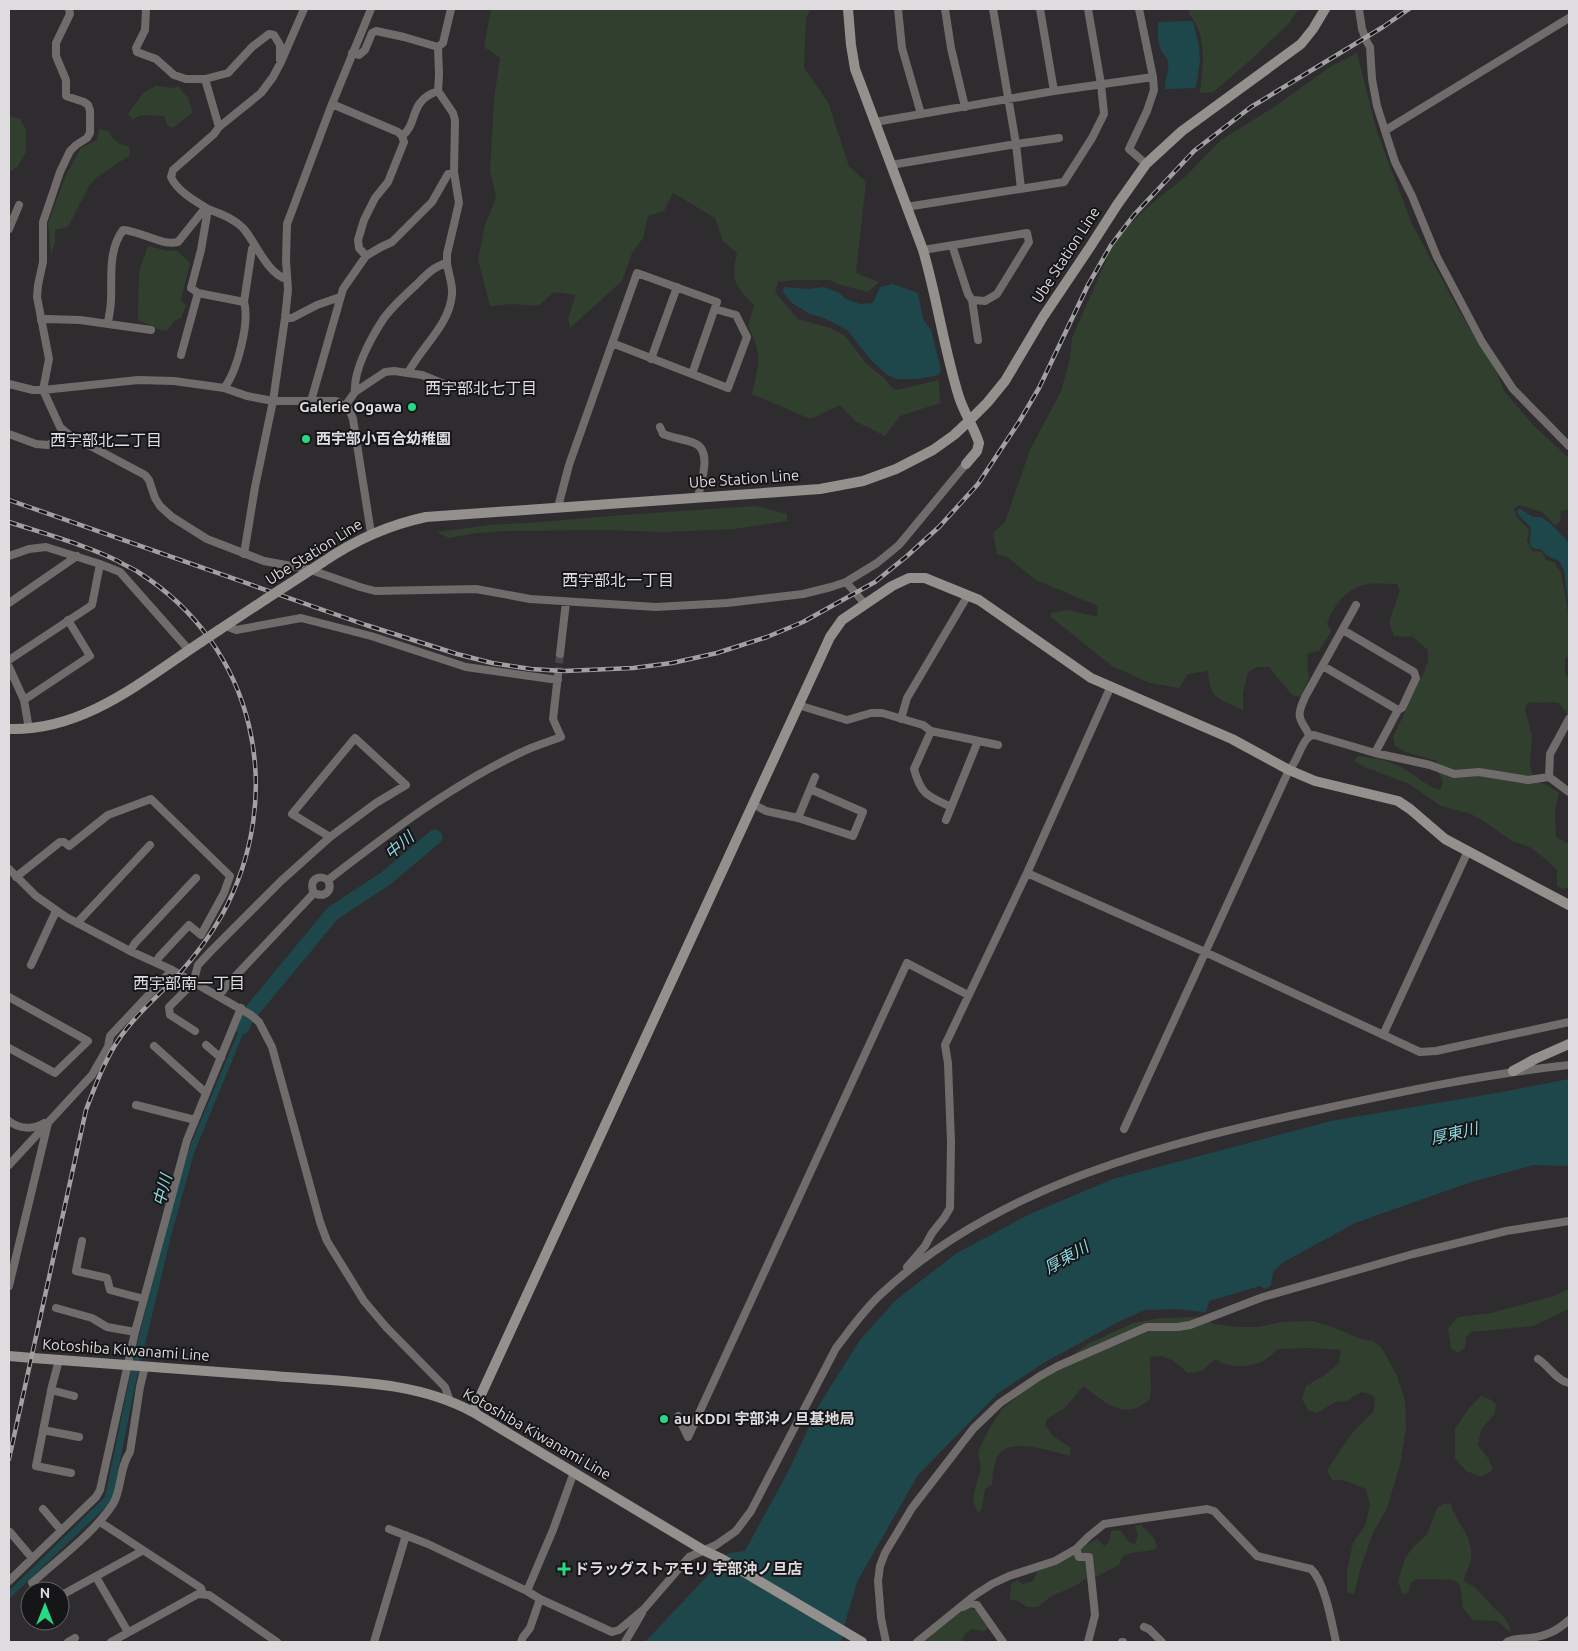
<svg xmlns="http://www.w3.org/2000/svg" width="1578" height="1651" font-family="Ubuntu,'Noto Sans JP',sans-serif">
	<rect width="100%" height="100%" fill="#2f2c30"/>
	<path fill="#313f2e" d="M 491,9 L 811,9 L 806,18 L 804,68 L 828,102 L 849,166 L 866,182 L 856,273 L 879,282 L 868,292 L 841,285 L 830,280 L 796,280 L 778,282 L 775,292 L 798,319 L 830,328 L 845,336 L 866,363 L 885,379 L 891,387 L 897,390 L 939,380 L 940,403 L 900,416 L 885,436 L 855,421 L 840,405 L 810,419 L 752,394 C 759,362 763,356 748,326 L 754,305 C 734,285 731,281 737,253 L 723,241 L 715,218 L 673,193 L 664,211 L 648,216 L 643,238 L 632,253 L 622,281 L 570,328 L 568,318 L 576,295 L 554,292 L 538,306 L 512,304 L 490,306 L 478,260 L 485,225 L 496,198 L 490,170 L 494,100 L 500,58 L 484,47 Z
		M 1190,9 L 1299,9 L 1289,23 L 1254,57 L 1213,92 L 1200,93 C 1203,66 1208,36 1189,14 Z
		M 1357,53 L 1377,132 L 1412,224 L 1457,307 L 1496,371 L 1504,391 L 1533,425 L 1569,458 L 1569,510 L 1561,510 L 1560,521 L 1555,525 L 1542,512 L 1519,505 L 1514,509 L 1517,517 L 1529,530 L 1527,541 L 1532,551 L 1542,552 L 1546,560 L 1554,562 L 1561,573 L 1569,618 L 1569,657 L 1565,658 L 1565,674 L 1569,680 L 1569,726 L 1566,712 L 1559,703 C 1548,701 1538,704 1528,702 L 1525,709 L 1532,736 L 1530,764 L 1532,774 L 1540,783 L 1549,786 L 1559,793 L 1555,810 L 1556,837 L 1569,844 L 1569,887 L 1563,889 L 1557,886 L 1557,870 L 1548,861 L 1530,847 L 1514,842 L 1479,818 L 1468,813 L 1441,806 L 1409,784 L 1365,767 L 1354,761 L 1357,756 C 1376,758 1389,760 1406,770 C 1420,778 1424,785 1440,790 C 1446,779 1441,779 1437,770 C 1436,767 1437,764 1437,761 L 1406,752 L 1395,746 L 1393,737 L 1406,710 L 1406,697 L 1423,675 L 1428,661 L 1428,650 L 1413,637 L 1394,636 L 1389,622 L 1400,590 L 1397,584 C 1388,584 1378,583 1368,584 C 1347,587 1333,606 1327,624 L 1331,631 L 1319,651 L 1308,653 L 1307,665 L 1309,678 L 1300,697 L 1292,695 L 1269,667 L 1257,667 L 1248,672 L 1243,693 L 1243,710 C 1219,698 1210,701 1208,671 L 1188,674 L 1179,688 L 1150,683 L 1112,666 L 1051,617 L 1051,613 L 1069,610 L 1097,617 L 1098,606 L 1036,580 L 1006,556 L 997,555 L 993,533 L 1005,522 L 1030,450 L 1061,391 L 1070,359 L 1072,338 L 1115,240 L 1145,209 L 1185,177 L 1221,140 L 1277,105 L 1330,67 Z
		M 156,86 L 174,88 L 178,86 L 188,98 L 193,112 L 173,128 L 167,125 L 164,116 L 141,115 L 132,120 L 128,114 L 144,92 Z
		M 9,116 L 20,119 L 26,129 L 26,152 L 18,166 L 9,173 Z
		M 99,129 L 108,131 C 113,139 119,146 129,146 L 130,155 L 97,177 L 89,186 L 68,227 L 55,230 L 55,243 L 51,255 L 48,223 L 66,175 L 81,148 L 97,140 Z
		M 148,246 L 168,251 L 176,250 L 190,263 L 181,300 L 186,305 L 181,318 L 174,321 L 167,331 C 157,330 148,324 138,320 L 139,272 Z
		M 755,506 L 787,514 L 787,521 L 734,529 L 665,532 L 604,530 L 505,531 L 477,533 L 449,538 L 436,532 L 490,525 L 541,522 L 611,516 Z
		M 1569,1289 L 1569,1309 L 1533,1326 L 1471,1332 L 1466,1337 L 1465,1348 L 1458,1353 L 1451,1348 L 1448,1328 L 1458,1317 L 1491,1313 L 1554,1296 Z
		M 1201,1317 L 1213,1324 L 1236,1327 L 1259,1327 L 1281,1322 L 1313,1321 L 1335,1328 L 1361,1339 L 1373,1341 L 1381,1347 L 1397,1376 L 1405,1401 L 1406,1428 L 1400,1465 L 1387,1508 L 1373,1533 L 1361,1567 L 1354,1594 L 1347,1592 L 1347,1571 L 1353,1543 L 1365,1526 L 1370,1505 L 1366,1489 L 1343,1480 L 1332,1480 L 1327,1470 L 1353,1432 L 1374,1411 L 1375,1398 L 1370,1394 L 1362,1392 L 1346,1401 L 1335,1402 L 1317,1413 L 1309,1411 L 1302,1399 L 1306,1386 L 1325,1375 L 1339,1363 L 1341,1350 L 1309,1348 L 1277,1349 C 1272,1355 1265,1361 1258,1363 C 1244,1368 1226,1367 1215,1359 L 1202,1371 L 1188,1373 C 1175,1362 1168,1354 1150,1357 L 1151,1387 L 1150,1399 C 1145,1402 1139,1408 1133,1409 C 1115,1413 1097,1396 1083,1386 L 1066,1407 L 1047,1419 L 1045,1425 L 1053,1436 L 1071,1448 L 1070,1456 C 1053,1452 1012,1437 999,1454 C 993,1462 993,1475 992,1484 L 985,1489 L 982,1509 L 978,1513 L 973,1501 L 975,1488 L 981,1470 L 978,1452 L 989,1429 L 1002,1409 L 1037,1381 L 1088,1344 L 1133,1323 L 1160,1318 Z
		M 1481,1396 L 1489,1399 L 1496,1404 L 1495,1413 L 1481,1430 L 1478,1445 L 1488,1458 L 1493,1470 L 1482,1477 L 1466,1471 L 1455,1458 L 1455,1429 L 1469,1408 Z
		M 1450,1503 C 1460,1531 1483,1544 1464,1577 L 1465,1582 L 1475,1587 L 1493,1607 L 1504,1617 L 1510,1627 L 1510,1632 L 1497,1621 L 1473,1620 L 1463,1608 L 1460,1585 L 1454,1580 L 1417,1579 L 1411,1583 L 1408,1593 L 1402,1594 L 1398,1581 L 1405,1558 L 1414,1546 L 1427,1534 L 1437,1508 L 1443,1504 Z
		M 1141,1525 L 1154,1538 L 1157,1546 L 1154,1550 L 1130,1553 L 1122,1557 L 1119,1565 L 1097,1576 L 1085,1579 L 1077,1585 L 1050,1597 L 1038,1607 L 1027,1607 L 1016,1600 L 1010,1600 L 1011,1584 L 1017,1580 L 1023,1584 L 1033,1581 L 1037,1572 L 1069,1558 L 1089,1543 L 1098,1539 L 1104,1546 L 1109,1542 L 1111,1531 L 1120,1530 L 1129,1542 L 1135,1544 L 1138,1535 L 1135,1526 Z
		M 969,1607 L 977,1611 L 989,1629 L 983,1631 L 971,1629 L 964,1635 L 962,1642 L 924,1642 L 956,1613 Z"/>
	<path fill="#1e474c" d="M 1193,21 L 1199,47 L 1200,60 L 1196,88 L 1165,89 C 1164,80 1170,71 1168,61 C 1167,57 1163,54 1161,50 C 1157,41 1158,31 1158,22 Z
		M 893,284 L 918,293 L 923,319 L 931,330 L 941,370 L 939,375 L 917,379 L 896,379 L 886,374 L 870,359 L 847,330 L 824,318 L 810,314 L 792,303 L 783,292 L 784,287 L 808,289 L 823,287 L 838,292 L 846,299 L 860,304 L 873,303 L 880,287 Z
		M 1517,509 L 1520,509 L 1533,517 L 1541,517 L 1550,523 L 1569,543 L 1569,608 L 1564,570 L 1559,561 L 1546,555 L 1541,549 L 1536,549 L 1531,547 L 1530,542 L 1531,528 L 1518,514 Z
		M 245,1016 L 250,1017 L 194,1153 L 171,1236 L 135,1386 L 112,1501 L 9,1599 L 9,1591 L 105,1497 L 135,1352 L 178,1183 L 191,1144 Z
		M 1569,1079 L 1569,1166 L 1533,1165 L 1471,1182 L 1355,1223 L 1282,1263 L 1273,1272 L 1271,1286 L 1265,1289 L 1260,1286 L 1209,1301 L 1206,1312 L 1176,1309 L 1145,1310 L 1120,1321 L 1045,1362 L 997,1394 L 918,1475 L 858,1580 L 847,1615 L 841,1642 L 645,1642 L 729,1553 L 745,1551 L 789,1470 L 819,1405 L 860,1340 L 896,1300 L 957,1253 L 1030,1214 L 1113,1179 L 1331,1121 L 1502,1092 Z"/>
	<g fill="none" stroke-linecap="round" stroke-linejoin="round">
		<path stroke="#1e474c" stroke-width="15" d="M 242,1027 L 246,1018 L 333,913 L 385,879 L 435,837"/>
		<path stroke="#49464a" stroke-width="8" stroke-dasharray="8 4" stroke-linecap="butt" d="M 558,675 L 560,654"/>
		<path stroke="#6f6c6b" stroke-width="8" d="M 69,9 L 70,14 L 56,43 L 56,56 L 66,80 L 66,96 L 84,102 L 88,105 L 90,110 L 90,133 L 87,138 L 76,145 L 70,151 L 60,172 L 43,222 L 43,262 L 38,285 L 37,297 L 49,359 L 43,390 L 60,427 L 68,434 L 145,475 L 149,480 L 155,498 L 160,506 L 172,517 L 207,539 L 264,561 L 308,569 L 360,587 L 375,591 L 476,589 L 530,599 L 656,607 L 727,603 L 803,594 L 831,587 L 846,582 L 877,563 L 899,545 L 966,464
			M 146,9 L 145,30 L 136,48 L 137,52 L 156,59 L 174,75 L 186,79 L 205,79 L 228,73 L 252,47 L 269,34 L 274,35 L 280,45 L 280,60
			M 898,9 L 902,48 L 921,114
			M 945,9 L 951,48 L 965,107
			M 993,9 L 1016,144 L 1021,189
			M 1040,9 L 1054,91
			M 1139,9 L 1153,77 L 1154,90 L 1147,111 L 1129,149 L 1146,164
			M 1359,9 L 1362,29 L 1367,42 L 1370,47 L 1372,79 L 1377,106 L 1395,162 L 1412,196 L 1437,257 L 1482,342 L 1513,389 L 1569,446
			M 352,53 L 359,55 L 365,50 L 372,33 L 376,31 L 404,37 L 438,47
			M 205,79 L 219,127
			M 332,104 L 398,132 L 402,136 L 404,142 L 388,182 L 375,198 L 364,220 L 358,240 L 359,248 L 366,256
			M 875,122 L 1054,91 L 1153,77
			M 1386,130 L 1569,18
			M 402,136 C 419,123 408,101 438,91
			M 891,165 L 1016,144 L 1059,138
			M 906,207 L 1064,182 L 1092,138 L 1104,114 L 1101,84 L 1088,9
			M 9,229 L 19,205
			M 923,250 L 1027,233 L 1029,242 L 997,294 L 985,301 L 972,300 L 968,294 L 952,245
			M 198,293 L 244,302
			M 972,300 L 978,340
			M 285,318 L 292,318 L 317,305 L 340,297
			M 41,320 L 47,319 L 80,320 L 151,330
			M 108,323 C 109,315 111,307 111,299 C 112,276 108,250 123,230 C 141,231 161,246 178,242 L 202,212 L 208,209 C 221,214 233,218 243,228 C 257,244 266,272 286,279
			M 612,343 L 728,388 L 747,337 L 736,315 L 715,309
			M 181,355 L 198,293 L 191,288 L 201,250 L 208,209 C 195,201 177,191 171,177 L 173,170 L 214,134 L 219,127 L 261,93 L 273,77 L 281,62 L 304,9
			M 651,359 L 677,287
			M 408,373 C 421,347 450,325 452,294 C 453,284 448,273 447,263
			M 9,384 L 33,390 L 43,390 L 138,380 L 174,381 L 224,388 L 247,396 L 273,401 L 336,401 L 349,409 L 353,419 L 371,533
			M 224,388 C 237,372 250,322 244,302 L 252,249 L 255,245
			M 355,392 L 385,372 L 394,371 L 422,375 L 454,388 L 483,386
			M 311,401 L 343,289 L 366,256 L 381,247 L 392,242 L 432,202 L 448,174 L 454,172
			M 345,406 L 355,392 C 353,370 372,336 384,318 C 393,306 405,295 416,285 C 425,276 434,266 447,263 L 447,254 L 459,203 L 454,172 L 455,120 L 453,113 L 438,91 L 439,75 L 438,47 L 443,43 L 451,9
			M 660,427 L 663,434 C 673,438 684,439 694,443 C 713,450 701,482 698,497
			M 9,434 L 36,444 L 48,445 L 68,434
			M 558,507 L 569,465 L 637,273 L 717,302 L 692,374
			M 244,554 L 255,487 L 273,401 L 285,318 L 288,290 L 286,260 L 287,224 L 332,104 L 371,9
			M 9,556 L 29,549 L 46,547 L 100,564 L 120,572 L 189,650
			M 846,582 L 865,604
			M 9,603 L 77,556
			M 226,626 L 236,630 L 301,618 L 371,636 L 466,667 L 558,680
			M 1343,630 L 1414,672 L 1416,678 L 1402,708 L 1398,710
			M 560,654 L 566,602
			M 9,660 L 92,605 L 100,564
			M 1323,666 L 1398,710 L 1375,753
			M 9,667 L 24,700 L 29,729
			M 24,700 L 90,656 L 68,620
			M 798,705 L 847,720 L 871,713 L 882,713 L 923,725 L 931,731 L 998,745
			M 901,719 L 907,698 L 968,595
			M 931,731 L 914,769 C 921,795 928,796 951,807
			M 1309,736 C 1307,728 1301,724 1300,717 C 1298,711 1303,702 1305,697 L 1356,605
			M 355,738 L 406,785 L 376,803 L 330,837 L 292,814 Z
			M 1549,777 L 1569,792
			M 753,804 L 766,811 L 798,818 L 853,836 L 863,812 L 810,789
			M 798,818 L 815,777
			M 946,820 L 978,741
			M 9,869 L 36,896 L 66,917 L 130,951 L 172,970 L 251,1015 L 259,1022 L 272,1047 L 320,1222 L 327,1241 L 364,1301 L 386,1327 L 445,1387 L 450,1401
			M 1027,873 L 1205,952 L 1420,1052 L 1436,1051 L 1569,1022
			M 16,877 L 60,842 L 64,842 L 69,846 L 108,815 L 151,799 L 230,876 L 224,893 L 201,935 L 189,925 L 159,957 L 156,963
			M 328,880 C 389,833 451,785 522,752 C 534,746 548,742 561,737 L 553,719 L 558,675
			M 314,893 C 308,881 318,873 328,880
			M 314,893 C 325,898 333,891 328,880
			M 77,923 L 150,845
			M 130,951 L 135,943 L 196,878
			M 31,965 L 56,911
			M 219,996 L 227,985 L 314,893
			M 9,997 L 88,1041 L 55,1073 L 9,1048
			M 195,1031 L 170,1015 L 169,1007 L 193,983 L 198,965 L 211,951 L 281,881 L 330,837
			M 1383,1035 L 1468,851
			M 206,1045 L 221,1058
			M 154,1046 L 206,1093
			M 136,1105 L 195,1120
			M 9,1121 C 19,1129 33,1130 44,1123
			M 1124,1129 L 1289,770 C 1299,760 1302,736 1314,735 L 1375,753 L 1430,765 L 1454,774 L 1479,772 L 1528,780 L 1549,777 L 1550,754 L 1569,719
			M 9,1165 L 92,1075 L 108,1047 L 110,1036 L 172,970
			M 82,1241 L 76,1271 L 107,1278 L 110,1290 L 144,1299
			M 907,1267 L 925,1246 L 932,1233 L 944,1218 L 950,1208 L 951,1142 L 948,1063 L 945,1045 L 1027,873 L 1111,686
			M 9,1286 L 48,1123
			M 56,1308 L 92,1318 L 107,1327 L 135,1332
			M 1538,1359 C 1549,1366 1557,1381 1569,1383
			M 59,1360 L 52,1386 L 36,1466 L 71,1473
			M 51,1390 L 74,1396
			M 678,1416 L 688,1437 L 907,963 L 968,995
			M 43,1430 L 79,1437
			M 43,1509 L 61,1530
			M 100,1522 L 201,1588 L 203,1594
			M 389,1529 L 428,1544 L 527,1591 L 540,1599 L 612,1632 L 619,1630 L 644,1609 L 689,1557 L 716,1545 L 736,1531 L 751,1511 L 836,1348 C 850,1330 863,1311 880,1295 C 998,1184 1169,1142 1322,1109 C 1404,1091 1486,1074 1569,1065
			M 10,1532 L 32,1558
			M 1076,1549 L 1079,1557 L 1089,1557 L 1095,1615 L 1088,1642
			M 96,1577 L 128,1632
			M 9,1581 L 96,1497 L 100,1490 L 135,1332 L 187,1140 L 241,1008
			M 37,1591 L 32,1583 C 58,1559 94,1533 113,1504 C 122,1489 119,1468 130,1452 L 140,1387 L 145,1366
			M 527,1591 L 553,1530 L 574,1472
			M 60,1596 L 142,1551
			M 963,1607 L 971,1603 L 977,1605 L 1003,1642
			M 1144,1627 L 1149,1629 L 1162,1642
			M 68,1642 L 75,1638
			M 111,1642 L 198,1594 L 209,1595 L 277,1642
			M 374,1642 L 406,1535
			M 521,1642 L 523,1637 L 530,1628 L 540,1599
			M 625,1642 L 642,1613
			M 886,1642 L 881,1618 L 878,1581 L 880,1566 L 885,1553 L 912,1508 L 973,1429 L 1000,1403 L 1040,1376 L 1058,1366 L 1147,1327 L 1178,1327 L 1190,1325 L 1263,1297 L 1413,1254 L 1506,1231 L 1569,1221
			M 917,1642 L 975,1595 L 992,1584 L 1009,1576 L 1055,1561 L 1076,1549 L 1088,1537 L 1104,1524 L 1207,1509 L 1214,1511 L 1257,1556 L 1311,1569 C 1325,1582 1332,1624 1336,1642
			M 1122,1642 L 1123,1642
			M 1507,1642 C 1514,1638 1522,1639 1530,1638 C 1546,1636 1557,1631 1569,1620"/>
		<path stroke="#94908e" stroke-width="10" d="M 848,9 L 851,45 L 855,69 L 923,250 C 937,298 944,349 959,397 C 964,413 974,427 979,443 L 977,451 L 966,464
			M 323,562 C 355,540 388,525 426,517 L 820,489 L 863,481 L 896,469 L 933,450 L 954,435 L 969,421 L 987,403 L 1005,381 L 1043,317 L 1090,247 L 1117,205 L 1146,164 L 1182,131 L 1301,44 L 1313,29 L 1325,9
			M 219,630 L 266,599
			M 9,729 C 84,731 142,681 201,642
			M 1513,1071 L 1535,1059 L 1569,1044
			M 9,1356 C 97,1363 185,1369 274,1376 C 341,1382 412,1379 473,1412 L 703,1550 L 722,1559 L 862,1642
			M 473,1412 L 830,637 L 842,620 L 892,586 L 909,578 L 925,578 L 979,600 L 1091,678 L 1232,739 L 1289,770 L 1315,781 L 1398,801 L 1410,809 L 1445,839 L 1569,905"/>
		<defs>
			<path id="rail" d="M 9,500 L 366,625 L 457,654 L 492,663 L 531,669 L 564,671 L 633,668 L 672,663 L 717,653 L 767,637 L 803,622 L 875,582 L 907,556 L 939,527 L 978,484 L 1019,422 L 1039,388 L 1088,285 L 1111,245 L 1134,215 L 1194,151 L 1251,107 L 1383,27 L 1409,9
				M 9,522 C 45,534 83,544 118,561 C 124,565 132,568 138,572 C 256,646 288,794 222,915 C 210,936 195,956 179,974 C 162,992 143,1008 128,1027 C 108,1051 97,1081 86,1110 L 9,1459"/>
		</defs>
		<use href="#rail" stroke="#a2a0a3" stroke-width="4.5"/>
		<use href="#rail" stroke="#161517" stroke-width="2.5" stroke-dasharray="8" stroke-linecap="butt"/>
		<path stroke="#94908e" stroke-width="10" d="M 266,599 L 323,562
			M 201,642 L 219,630"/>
	</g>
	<g fill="#28d885" stroke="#161517" stroke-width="2">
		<circle cx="412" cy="407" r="5"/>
		<circle cx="306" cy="439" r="5"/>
		<circle cx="664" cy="1419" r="5"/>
		<path d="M561.5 1561.5h5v5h5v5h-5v5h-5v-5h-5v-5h5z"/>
	</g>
	<g text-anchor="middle" stroke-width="4" stroke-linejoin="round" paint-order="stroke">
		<g font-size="15" fill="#dedcde" stroke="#161517">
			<text transform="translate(1066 255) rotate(-57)" y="5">Ube Station Line</text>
			<text transform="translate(744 479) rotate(-4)" y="5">Ube Station Line</text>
			<text transform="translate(314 552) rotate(-32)" y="5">Ube Station Line</text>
			<text transform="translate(126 1350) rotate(4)" y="5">Kotoshiba Kiwanami Line</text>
			<text transform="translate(537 1434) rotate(30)" y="5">Kotoshiba Kiwanami Line</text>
		</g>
		<g font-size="15" font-weight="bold" fill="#dedcde" stroke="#161517" text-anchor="start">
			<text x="402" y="412" text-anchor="end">Galerie Ogawa</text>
			<text x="316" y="444">西宇部小百合幼稚園</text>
			<text x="674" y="1424">au KDDI 宇部沖ノ旦基地局</text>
			<text x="574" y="1574">ドラッグストアモリ 宇部沖ノ旦店</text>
		</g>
		<g font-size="16" fill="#dedcde" stroke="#161517">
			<text x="481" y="394">西宇部北七丁目</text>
			<text x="106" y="446">西宇部北二丁目</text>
			<text x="618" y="586">西宇部北一丁目</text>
			<text x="189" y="989">西宇部南一丁目</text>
		</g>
		<g font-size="16" font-style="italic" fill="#8cd9e1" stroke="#161517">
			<text transform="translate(399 845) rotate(-40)" y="6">中川</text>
			<text transform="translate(1454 1133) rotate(-13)" y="6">厚東川</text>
			<text transform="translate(162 1190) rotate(-75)" y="6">中川</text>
			<text transform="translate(1066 1257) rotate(-30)" y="6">厚東川</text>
		</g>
	</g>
	<rect width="1578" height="1651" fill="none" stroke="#dedcde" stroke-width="20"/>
	<g transform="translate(45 1606)"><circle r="24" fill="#161517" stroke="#666567"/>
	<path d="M0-4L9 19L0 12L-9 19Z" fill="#28d885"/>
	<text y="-8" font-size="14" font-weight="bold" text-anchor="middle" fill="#dedcde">N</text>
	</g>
</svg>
